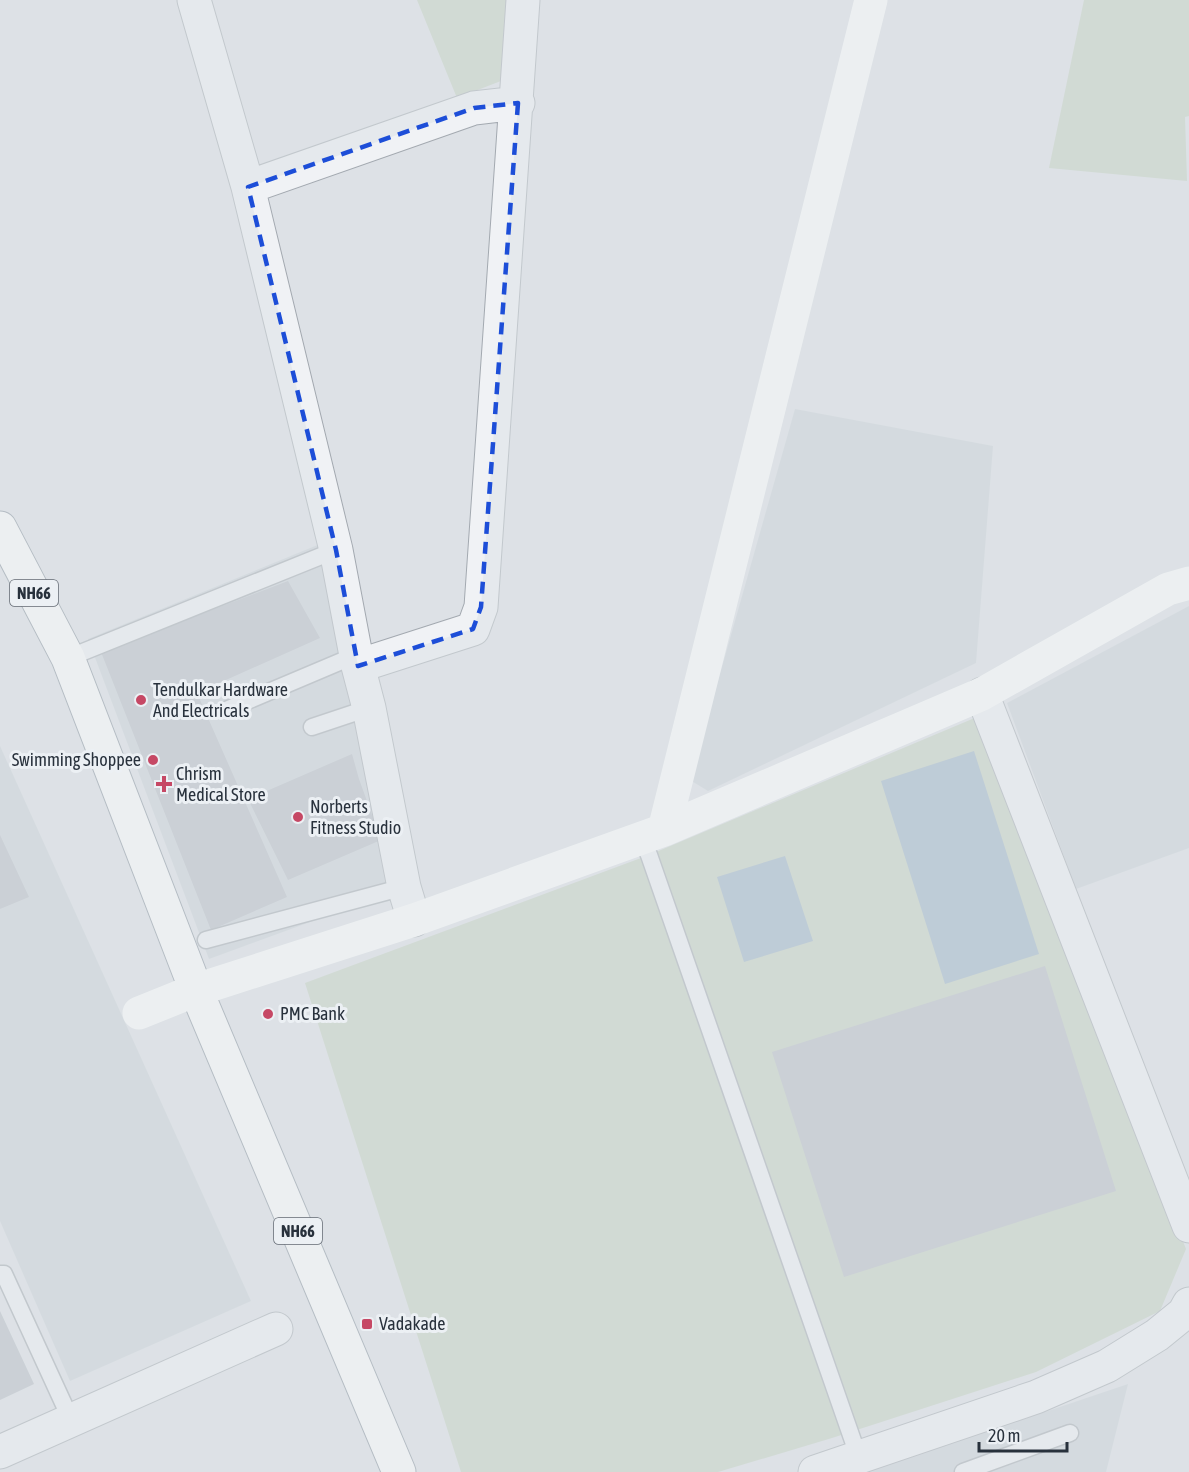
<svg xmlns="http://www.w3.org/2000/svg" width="1189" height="1472" font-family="'Asap Condensed',sans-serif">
	<rect width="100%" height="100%" fill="#dde1e6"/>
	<path fill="#cbd1d8" d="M 795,409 L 993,446 L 976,663 L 708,791 L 690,780 Z
		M 320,544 L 395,891 L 209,959 L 88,639 Z
		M 1189,606 L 1189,848 L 1076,889 L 1007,703 Z
		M 0,746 L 251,1301 L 70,1381 L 0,1221 Z
		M 1128,1384 L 1106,1472 L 867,1472 Z"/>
	<path fill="#c4d0bf" d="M 417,0 L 507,0 L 506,79 L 457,98 Z
		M 1084,0 L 1189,0 L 1189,116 L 1185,117 L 1187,181 L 1049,168 Z
		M 977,717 L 1186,1249 L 1160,1311 L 1036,1372 L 832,1438 L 718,1472 L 461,1472 L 305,983 L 649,855 Z"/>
	<path fill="#9ab2c5" d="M 974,751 L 1039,954 L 945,984 L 881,781 Z
		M 785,856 L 813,941 L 744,962 L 717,877 Z"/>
	<path fill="#b5bbc3" d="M 288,581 L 320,638 L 197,693 L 287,897 L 211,930 L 101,652 Z
		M 352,754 L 359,779 L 381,840 L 288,880 L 248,799 Z
		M 0,835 L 29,897 L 0,909 Z
		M 1045,966 L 1116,1191 L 844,1277 L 772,1052 Z
		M 0,1311 L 34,1384 L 0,1400 Z"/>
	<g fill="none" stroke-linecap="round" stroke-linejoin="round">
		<defs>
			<path id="lane" d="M 68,658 L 336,550
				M 226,710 L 356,655
				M 312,727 L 369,708
				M 641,838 L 649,855 L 860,1461
				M 206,940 L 404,887
				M 0,1274 L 4,1274 L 71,1420
				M 963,1472 L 1070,1433"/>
			<path id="street" d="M 194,0 L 248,187 L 336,550 L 358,666 L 369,708 L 404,887 L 414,920
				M 248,187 L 474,108 L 518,103
				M 358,666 L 473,629 L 481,607 L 523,0
				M 982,694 L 1189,1226
				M 0,1452 L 276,1329
				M 815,1472 L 1036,1397 L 1107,1366 L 1157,1335 L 1184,1313 L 1189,1304"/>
			<path id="highway" d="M 0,528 L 68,658 L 196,990 L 399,1472"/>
		</defs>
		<use href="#lane" stroke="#a3a9b0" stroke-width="19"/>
		<use href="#street" stroke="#a3a9b0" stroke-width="35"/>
		<use href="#highway" stroke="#86909c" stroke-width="35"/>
		<use href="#lane" stroke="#f0f2f5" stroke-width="16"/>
		<use href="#street" stroke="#f0f2f5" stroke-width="33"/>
		<path stroke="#fff" stroke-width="33" d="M 664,830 L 982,694 L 1168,589 L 1189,583
			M 139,1013 L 196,990 L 414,920 L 664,830 L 871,0"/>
		<use href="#highway" stroke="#fff" stroke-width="33"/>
	</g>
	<path d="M0 0H1189V1472H0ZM 518,103 L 481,607 L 473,629 L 358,666 L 336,550 L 248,187 L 474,108 Z" fill="#dde1e6" fill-opacity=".55" fill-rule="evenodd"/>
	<path fill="none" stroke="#1d4ed8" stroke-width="4.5" stroke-dasharray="12 8" stroke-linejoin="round" d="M 518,103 L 481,607 L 473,629 L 358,666 L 336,550 L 248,187 L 474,108 Z"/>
	<g fill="#c64865" stroke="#ecf0f4" stroke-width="2">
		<circle cx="141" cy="700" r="6"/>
		<circle cx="153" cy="760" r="6"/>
		<path d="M161 775h6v6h6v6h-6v6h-6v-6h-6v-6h6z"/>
		<circle cx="298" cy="817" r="6"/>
		<circle cx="268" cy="1014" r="6"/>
		<rect x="361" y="1318" width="12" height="12" rx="3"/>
	</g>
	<g text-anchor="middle" stroke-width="6" stroke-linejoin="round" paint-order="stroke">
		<g fill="#ecf0f4" stroke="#636a73" stroke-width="1.5">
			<rect x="10" y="580" width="48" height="26" rx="4.5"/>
			<rect x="274" y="1218" width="48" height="26" rx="4.5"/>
		</g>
		<g font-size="16" font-weight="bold" fill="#28313c">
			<text x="34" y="599">NH66</text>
			<text x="298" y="1237">NH66</text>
		</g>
		<g font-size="18" fill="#28313c" stroke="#ecf0f4" text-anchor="start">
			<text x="153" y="696">Tendulkar Hardware<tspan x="153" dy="21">And Electricals</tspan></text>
			<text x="141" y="766" text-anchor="end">Swimming Shoppee</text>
			<text x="176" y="780">Chrism<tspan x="176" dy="21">Medical Store</tspan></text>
			<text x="310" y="813">Norberts<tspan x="310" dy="21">Fitness Studio</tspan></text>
			<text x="280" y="1020">PMC Bank</text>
			<text x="379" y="1330">Vadakade</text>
		</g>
	</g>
	<path d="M979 1442v9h88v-9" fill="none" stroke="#28313c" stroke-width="3"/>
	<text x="988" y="1442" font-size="18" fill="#28313c" stroke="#ecf0f4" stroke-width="4.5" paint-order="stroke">20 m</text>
</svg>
